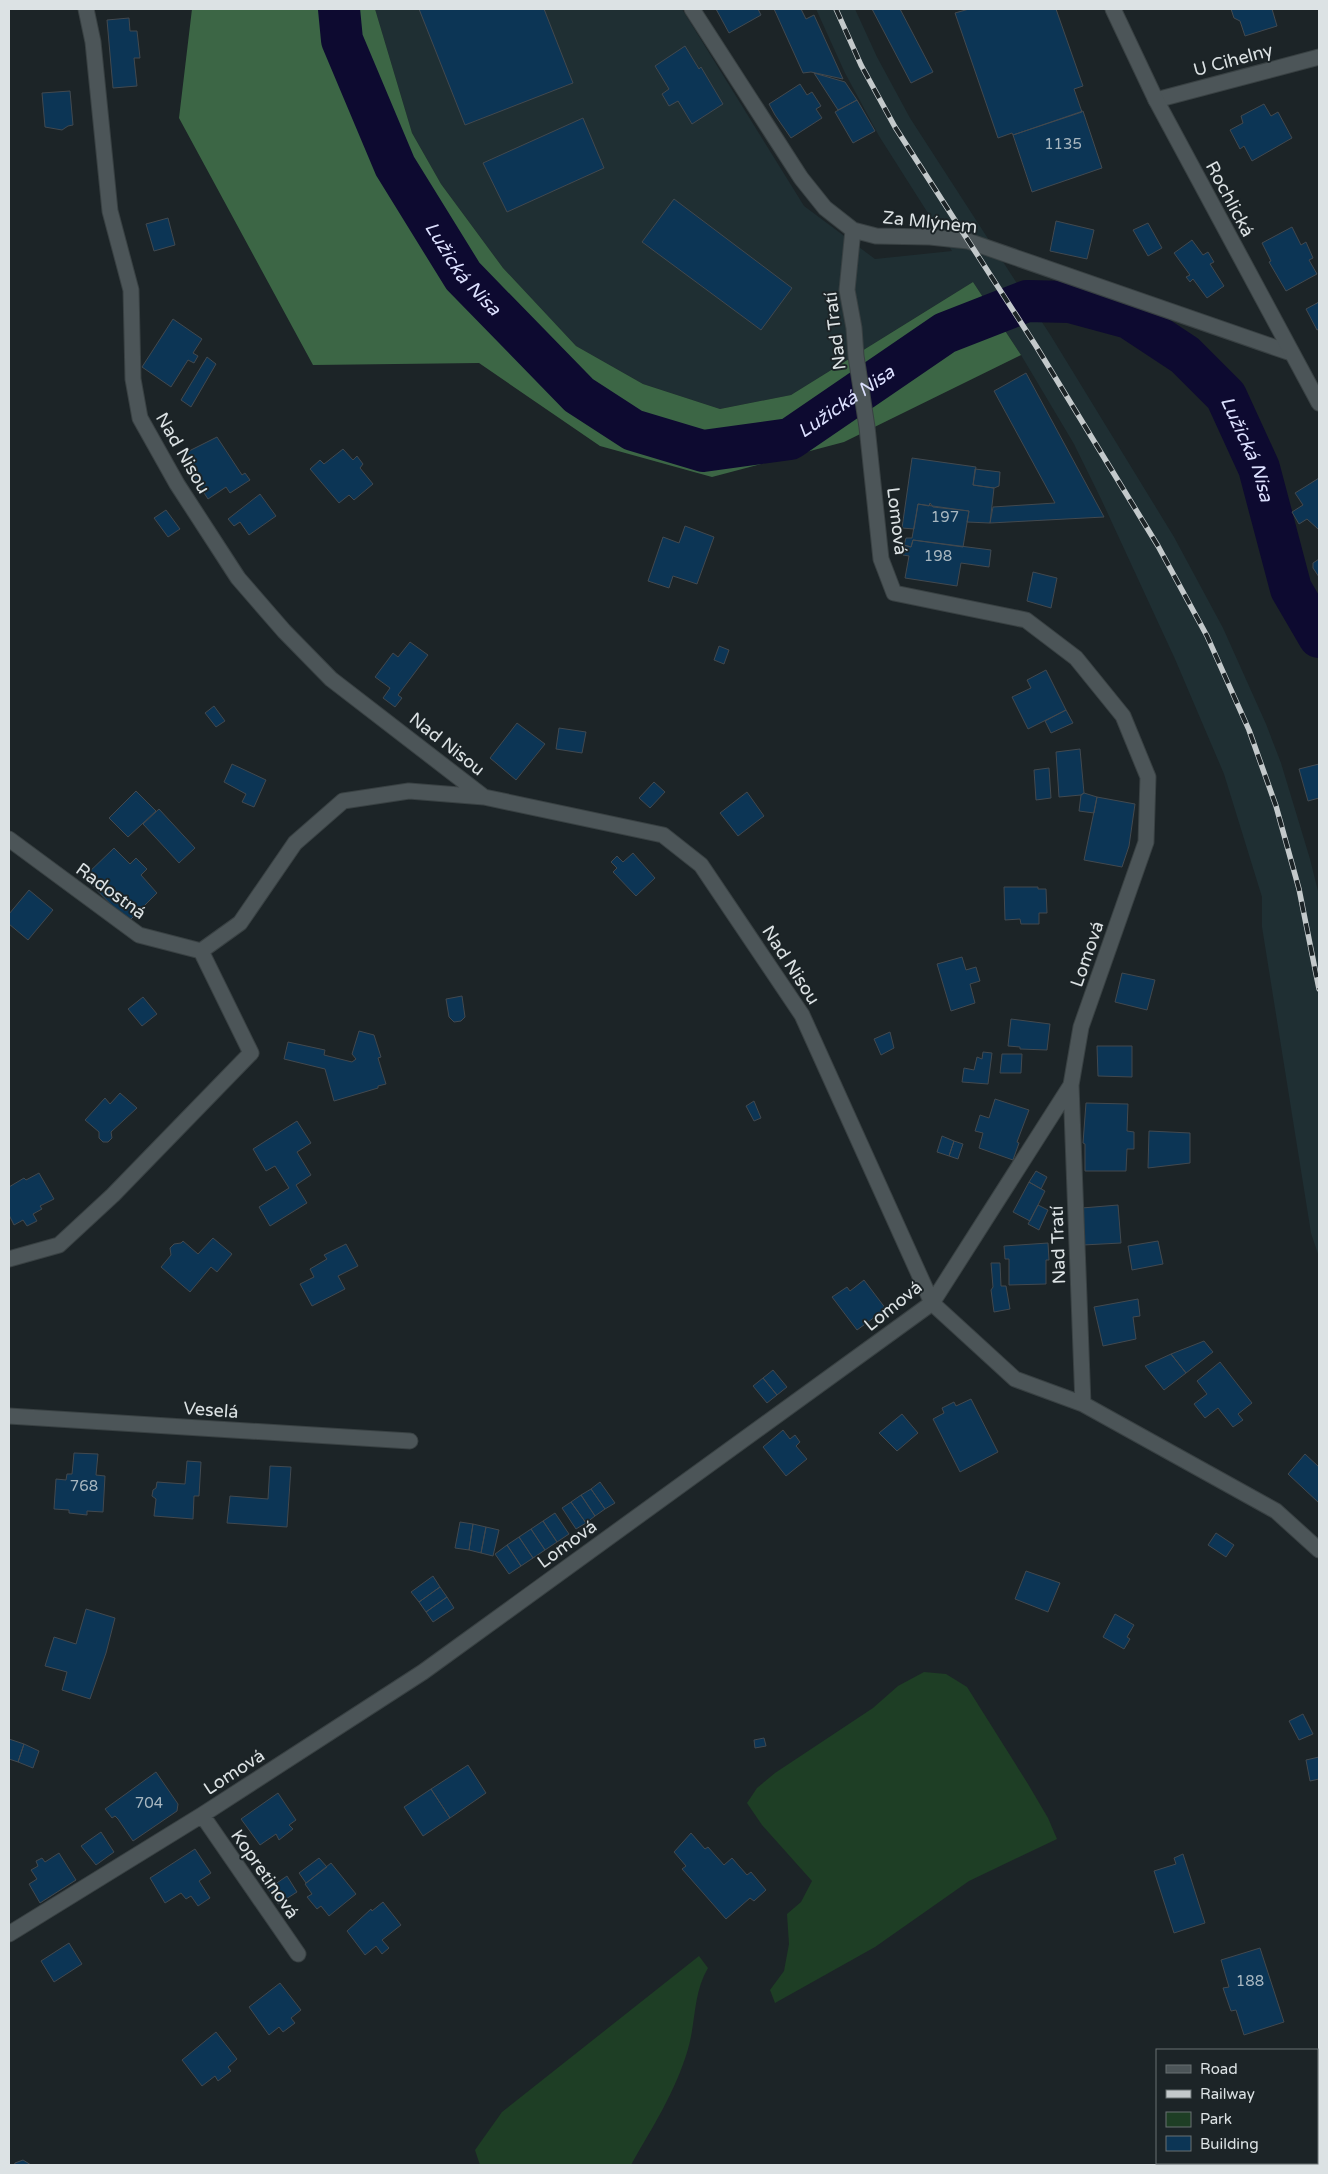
<svg xmlns="http://www.w3.org/2000/svg" width="1328" height="2174" font-family="'Varela Round',sans-serif">
	<rect width="100%" height="100%" fill="#1c2427"/>
	<path fill="#1f2f33" d="M 375,9 L 682,9 L 804,206 L 875,259 L 952,251 L 879,136 L 845,73 L 816,9 L 855,9 L 877,57 L 910,118 L 1051,336 L 1174,537 L 1223,628 L 1266,724 L 1281,763 L 1310,859 L 1319,895 L 1319,1257 L 1311,1233 L 1262,927 L 1262,897 L 1224,774 L 1175,659 L 1102,501 L 1074,444 L 1021,355 L 973,282 L 791,395 L 720,409 L 643,384 L 576,346 L 503,268 L 441,184 L 412,133 Z"/>
	<path fill="#1e3e25" d="M 924,1672 L 946,1674 L 967,1687 L 1028,1784 L 1048,1818 L 1057,1839 L 969,1881 L 875,1947 L 775,2003 L 770,1990 L 784,1971 L 789,1944 L 787,1914 L 801,1902 L 812,1881 L 762,1825 L 747,1803 L 757,1788 L 775,1773 L 873,1708 L 898,1686 Z
		M 699,1956 L 708,1968 C 693,1993 696,2022 688,2049 C 675,2093 653,2126 631,2165 L 480,2165 L 475,2150 L 502,2112 Z"/>
	<path fill="#3c6645" d="M 192,9 L 375,9 L 412,133 L 441,184 L 503,268 L 576,346 L 643,384 L 720,409 L 791,395 L 973,282 L 1021,355 L 844,442 L 712,477 L 600,446 L 479,363 L 313,365 L 179,118 Z"/>
	<g fill="none" stroke-linecap="round" stroke-linejoin="round">
		<path stroke="#0d0a30" stroke-width="42" id="s1" d="M 339,9 L 342,40 L 395,166 L 463,276 L 579,395 L 633,430 L 703,451 L 790,439 L 945,333 L 1027,301 L 1070,302 L 1129,318 L 1185,355 L 1226,396 L 1259,468 L 1291,589 L 1319,637"/>
	</g>
	<path fill="#0c3555" stroke="#42494f" d="M 419,9 L 544,9 L 573,83 L 465,125 Z
		M 716,9 L 758,9 L 761,15 L 729,33 Z
		M 774,9 L 801,9 L 806,19 L 814,15 L 843,79 L 811,72 L 803,73 Z
		M 872,9 L 900,9 L 933,72 L 911,83 Z
		M 969,9 L 1056,9 L 1083,86 L 1074,89 L 1082,112 L 1013,135 L 1012,133 L 998,138 L 955,13 Z
		M 1231,9 L 1272,9 L 1277,26 L 1245,36 L 1240,21 L 1234,18 Z
		M 129,18 L 130,31 L 137,31 L 140,58 L 134,58 L 137,86 L 113,88 L 107,20 Z
		M 685,46 L 699,69 L 701,67 L 723,104 L 692,124 L 678,101 L 669,106 L 662,94 L 669,89 L 655,66 Z
		M 814,73 L 845,82 L 857,100 L 838,110 Z
		M 800,84 L 807,95 L 812,92 L 821,106 L 816,109 L 822,118 L 791,138 L 775,115 L 769,104 Z
		M 70,91 L 73,125 L 68,126 L 62,130 L 45,127 L 42,93 Z
		M 857,100 L 875,131 L 853,143 L 835,112 Z
		M 1264,104 L 1271,116 L 1278,112 L 1292,138 L 1252,161 L 1244,146 L 1240,149 L 1230,130 L 1243,123 L 1241,116 Z
		M 1083,111 L 1102,168 L 1032,192 L 1013,135 Z
		M 583,118 L 604,168 L 507,212 L 483,163 Z
		M 674,199 L 792,288 L 761,330 L 642,242 Z
		M 168,218 L 175,245 L 154,251 L 146,224 Z
		M 1056,221 L 1094,230 L 1087,259 L 1050,251 Z
		M 1148,223 L 1162,248 L 1148,256 L 1133,230 Z
		M 1292,227 L 1301,245 L 1306,242 L 1313,258 L 1309,260 L 1317,274 L 1286,291 L 1269,262 L 1271,261 L 1262,243 Z
		M 1192,240 L 1203,255 L 1208,252 L 1214,262 L 1210,264 L 1224,286 L 1207,298 L 1193,279 L 1190,282 L 1186,277 L 1190,275 L 1174,253 Z
		M 1319,302 L 1319,329 L 1317,330 L 1306,309 Z
		M 173,319 L 202,339 L 193,353 L 198,356 L 194,363 L 188,360 L 171,387 L 142,367 Z
		M 207,357 L 216,364 L 191,407 L 181,400 Z
		M 1026,373 L 1104,517 L 990,523 L 993,507 L 1055,503 L 994,391 Z
		M 217,437 L 242,475 L 245,473 L 250,480 L 230,493 L 226,487 L 208,499 L 187,467 L 185,453 Z
		M 343,449 L 353,460 L 357,456 L 363,464 L 360,468 L 373,484 L 354,500 L 349,495 L 339,503 L 310,469 L 320,460 L 324,464 Z
		M 912,458 L 976,467 L 973,485 L 994,488 L 990,523 L 967,522 L 969,511 L 933,507 L 930,503 L 929,506 L 918,504 L 914,529 L 902,528 Z
		M 975,469 L 1000,472 L 999,486 L 994,488 L 973,485 Z
		M 1319,478 L 1319,528 L 1318,529 L 1307,519 L 1299,524 L 1292,512 L 1303,505 L 1295,493 Z
		M 260,494 L 276,516 L 249,535 L 240,522 L 234,526 L 228,519 Z
		M 918,504 L 969,511 L 963,547 L 913,540 L 911,547 L 904,545 L 906,538 L 912,538 Z
		M 166,510 L 180,529 L 168,537 L 154,518 Z
		M 685,526 L 714,537 L 697,584 L 673,576 L 669,588 L 648,581 L 663,537 L 679,543 Z
		M 913,540 L 991,550 L 989,567 L 961,563 L 957,586 L 905,578 L 909,556 L 903,555 L 904,545 L 911,547 Z
		M 1319,559 L 1319,577 L 1313,568 L 1313,563 Z
		M 1033,572 L 1057,578 L 1051,608 L 1027,601 Z
		M 410,642 L 428,655 L 398,695 L 402,698 L 395,707 L 383,698 L 390,688 L 375,677 L 393,653 L 398,657 Z
		M 719,646 L 729,650 L 724,664 L 714,660 Z
		M 1046,670 L 1066,710 L 1028,729 L 1012,697 L 1031,688 L 1027,680 Z
		M 214,706 L 225,721 L 216,727 L 205,713 Z
		M 1066,710 L 1073,723 L 1051,733 L 1045,721 Z
		M 517,723 L 545,744 L 516,780 L 490,758 Z
		M 559,728 L 586,732 L 582,753 L 556,749 Z
		M 1080,749 L 1084,793 L 1081,795 L 1059,797 L 1056,752 Z
		M 232,764 L 266,780 L 254,807 L 242,802 L 246,794 L 224,782 Z
		M 1319,764 L 1319,798 L 1308,801 L 1299,769 Z
		M 1049,768 L 1051,798 L 1036,800 L 1034,770 Z
		M 654,782 L 665,792 L 650,808 L 639,798 Z
		M 136,791 L 156,811 L 128,837 L 109,818 Z
		M 747,792 L 764,816 L 738,836 L 720,813 Z
		M 1084,793 L 1097,797 L 1094,813 L 1079,811 L 1081,795 Z
		M 1097,797 L 1135,804 L 1129,846 L 1122,867 L 1084,860 Z
		M 159,809 L 195,848 L 179,863 L 143,824 Z
		M 114,848 L 130,864 L 136,858 L 147,869 L 141,875 L 157,893 L 128,922 L 84,877 Z
		M 633,853 L 655,878 L 636,896 L 613,872 L 617,868 L 611,862 L 617,856 L 623,862 Z
		M 1004,887 L 1038,887 L 1038,889 L 1046,889 L 1047,913 L 1039,913 L 1039,924 L 1021,924 L 1020,919 L 1005,920 Z
		M 29,890 L 53,910 L 28,940 L 9,924 L 9,914 Z
		M 962,957 L 966,970 L 976,967 L 980,981 L 970,984 L 975,1003 L 951,1011 L 937,964 Z
		M 1122,973 L 1155,980 L 1147,1010 L 1115,1002 Z
		M 462,996 L 465,1017 L 461,1021 L 454,1022 L 449,1017 L 446,999 Z
		M 143,997 L 157,1014 L 142,1026 L 128,1009 Z
		M 1011,1019 L 1050,1024 L 1047,1050 L 1020,1049 L 1020,1047 L 1008,1046 Z
		M 359,1031 L 374,1035 L 381,1057 L 378,1058 L 386,1084 L 378,1086 L 378,1088 L 334,1101 L 325,1069 L 284,1059 L 288,1042 L 325,1050 L 324,1055 L 352,1062 L 356,1059 L 352,1054 Z
		M 890,1032 L 894,1048 L 881,1055 L 874,1039 Z
		M 1097,1046 L 1132,1046 L 1132,1077 L 1098,1076 Z
		M 983,1052 L 992,1053 L 988,1084 L 962,1082 L 964,1068 L 974,1070 L 977,1057 L 982,1059 Z
		M 1002,1054 L 1022,1054 L 1021,1073 L 1000,1073 Z
		M 120,1093 L 137,1108 L 111,1132 L 112,1138 L 108,1142 L 103,1142 L 99,1138 L 99,1132 L 85,1120 L 105,1098 L 110,1104 Z
		M 995,1099 L 1029,1110 L 1017,1142 L 1019,1143 L 1013,1160 L 979,1148 L 983,1133 L 975,1131 L 980,1115 L 989,1118 Z
		M 754,1101 L 761,1118 L 754,1121 L 746,1106 Z
		M 1086,1103 L 1128,1104 L 1127,1131 L 1134,1132 L 1134,1149 L 1127,1149 L 1126,1171 L 1085,1171 L 1085,1144 L 1083,1143 Z
		M 297,1121 L 311,1143 L 297,1152 L 311,1175 L 296,1185 L 307,1203 L 270,1226 L 259,1207 L 289,1188 L 275,1166 L 266,1171 L 253,1149 Z
		M 1149,1131 L 1190,1133 L 1190,1163 L 1148,1168 Z
		M 942,1136 L 954,1141 L 949,1156 L 937,1152 Z
		M 954,1141 L 963,1144 L 958,1159 L 949,1156 Z
		M 1036,1171 L 1047,1177 L 1041,1189 L 1029,1182 Z
		M 39,1173 L 54,1199 L 40,1206 L 42,1209 L 33,1214 L 37,1221 L 27,1226 L 23,1220 L 14,1225 L 9,1215 L 9,1187 L 24,1178 L 26,1180 Z
		M 1029,1182 L 1045,1191 L 1030,1221 L 1013,1212 Z
		M 1038,1205 L 1048,1210 L 1039,1230 L 1028,1224 Z
		M 1118,1205 L 1121,1243 L 1083,1245 L 1082,1208 Z
		M 213,1238 L 232,1254 L 217,1272 L 211,1267 L 190,1292 L 161,1267 L 171,1255 L 170,1248 L 174,1244 L 181,1243 L 183,1241 L 198,1254 Z
		M 1158,1241 L 1163,1264 L 1132,1270 L 1128,1246 Z
		M 1048,1243 L 1049,1260 L 1046,1260 L 1046,1284 L 1009,1285 L 1009,1259 L 1005,1259 L 1004,1246 Z
		M 346,1244 L 358,1266 L 338,1276 L 345,1289 L 312,1306 L 300,1284 L 314,1277 L 310,1269 L 327,1259 L 324,1255 Z
		M 991,1263 L 1000,1263 L 1001,1286 L 1006,1286 L 1010,1309 L 994,1312 L 991,1290 L 993,1287 Z
		M 864,1280 L 886,1309 L 857,1330 L 832,1297 L 847,1287 L 850,1291 Z
		M 1138,1299 L 1140,1316 L 1133,1317 L 1136,1339 L 1103,1346 L 1094,1307 Z
		M 1204,1341 L 1213,1352 L 1186,1373 L 1171,1354 Z
		M 1171,1354 L 1186,1373 L 1164,1390 L 1145,1366 Z
		M 1220,1362 L 1252,1403 L 1238,1414 L 1243,1420 L 1233,1427 L 1218,1408 L 1205,1418 L 1194,1404 L 1207,1394 L 1197,1381 Z
		M 773,1370 L 787,1387 L 777,1395 L 763,1378 Z
		M 763,1378 L 777,1395 L 767,1403 L 753,1386 Z
		M 971,1399 L 998,1452 L 960,1472 L 933,1419 L 944,1413 L 942,1408 L 954,1402 L 956,1406 Z
		M 902,1414 L 918,1433 L 897,1451 L 879,1433 Z
		M 783,1430 L 790,1439 L 795,1435 L 800,1442 L 796,1446 L 807,1459 L 786,1476 L 763,1447 Z
		M 74,1453 L 98,1454 L 96,1475 L 105,1476 L 103,1512 L 87,1511 L 87,1515 L 69,1513 L 69,1510 L 54,1509 L 56,1479 L 66,1480 L 67,1474 L 72,1474 Z
		M 1305,1454 L 1319,1467 L 1319,1503 L 1288,1474 Z
		M 187,1461 L 201,1462 L 199,1496 L 194,1496 L 193,1519 L 154,1516 L 156,1499 L 152,1496 L 153,1490 L 156,1488 L 157,1482 L 185,1484 Z
		M 270,1466 L 291,1467 L 287,1527 L 227,1523 L 230,1496 L 268,1499 Z
		M 600,1482 L 615,1503 L 605,1509 L 591,1489 Z
		M 591,1489 L 605,1509 L 595,1516 L 581,1495 Z
		M 581,1495 L 595,1516 L 586,1523 L 571,1502 Z
		M 571,1502 L 586,1523 L 576,1529 L 562,1508 Z
		M 555,1513 L 569,1534 L 557,1542 L 543,1521 Z
		M 543,1521 L 557,1542 L 545,1550 L 531,1529 Z
		M 460,1522 L 473,1524 L 469,1550 L 455,1548 Z
		M 473,1524 L 486,1527 L 481,1553 L 469,1550 Z
		M 486,1527 L 499,1530 L 493,1556 L 481,1553 Z
		M 531,1529 L 545,1550 L 533,1558 L 519,1537 Z
		M 1216,1533 L 1234,1545 L 1226,1557 L 1208,1545 Z
		M 519,1537 L 533,1558 L 521,1566 L 507,1545 Z
		M 507,1545 L 521,1566 L 509,1574 L 495,1554 Z
		M 1026,1571 L 1060,1583 L 1048,1612 L 1015,1599 Z
		M 433,1576 L 440,1587 L 419,1602 L 411,1592 Z
		M 440,1587 L 447,1597 L 426,1612 L 419,1602 Z
		M 447,1597 L 454,1608 L 433,1622 L 426,1612 Z
		M 86,1609 L 115,1618 L 106,1653 L 90,1699 L 62,1690 L 67,1672 L 45,1666 L 54,1637 L 76,1644 Z
		M 1115,1614 L 1134,1625 L 1127,1637 L 1130,1639 L 1124,1649 L 1103,1637 Z
		M 1303,1714 L 1313,1734 L 1299,1740 L 1289,1721 Z
		M 764,1738 L 766,1746 L 755,1748 L 754,1740 Z
		M 9,1739 L 24,1744 L 18,1762 L 9,1759 Z
		M 24,1744 L 39,1751 L 33,1768 L 18,1762 Z
		M 1319,1757 L 1319,1779 L 1310,1781 L 1306,1760 Z
		M 468,1765 L 486,1793 L 450,1818 L 431,1789 Z
		M 156,1772 L 178,1804 L 177,1811 L 133,1841 L 118,1819 L 115,1816 L 112,1818 L 105,1809 Z
		M 431,1789 L 450,1818 L 423,1836 L 404,1807 Z
		M 278,1793 L 296,1820 L 289,1825 L 293,1829 L 279,1840 L 276,1834 L 260,1845 L 241,1819 Z
		M 101,1832 L 114,1852 L 96,1865 L 81,1846 Z
		M 691,1833 L 705,1849 L 708,1847 L 724,1865 L 732,1858 L 747,1875 L 751,1872 L 766,1890 L 754,1901 L 750,1898 L 726,1919 L 682,1869 L 686,1866 L 674,1852 Z
		M 195,1849 L 211,1873 L 199,1881 L 210,1898 L 198,1906 L 191,1896 L 186,1899 L 181,1893 L 165,1903 L 150,1878 Z
		M 59,1853 L 76,1880 L 40,1903 L 29,1884 L 37,1879 L 31,1870 L 38,1866 L 36,1861 L 42,1858 L 45,1862 Z
		M 1183,1854 L 1205,1923 L 1174,1933 L 1154,1871 L 1176,1864 L 1174,1858 Z
		M 319,1858 L 327,1867 L 306,1883 L 299,1873 Z
		M 331,1863 L 356,1894 L 329,1916 L 321,1906 L 317,1909 L 307,1897 L 312,1894 L 305,1884 Z
		M 287,1876 L 297,1892 L 278,1904 L 268,1889 Z
		M 383,1902 L 401,1925 L 382,1940 L 389,1948 L 382,1954 L 376,1946 L 365,1955 L 347,1931 L 371,1909 L 372,1911 Z
		M 69,1943 L 82,1964 L 54,1982 L 41,1961 Z
		M 1260,1948 L 1284,2022 L 1244,2035 L 1236,2010 L 1231,2011 L 1223,1988 L 1229,1987 L 1221,1960 Z
		M 280,1983 L 301,2010 L 291,2018 L 295,2023 L 283,2032 L 279,2027 L 269,2035 L 249,2007 Z
		M 216,2032 L 237,2059 L 228,2067 L 231,2071 L 218,2081 L 215,2076 L 202,2086 L 182,2060 Z
		M 23,2160 L 31,2165 L 14,2165 L 15,2163 Z
		M 1221,2163 L 1254,2163 L 1255,2165 L 1222,2165 Z"/>
	<g fill="none" stroke-linecap="round" stroke-linejoin="round">
		<defs>
			<path id="street" d="M 86,9 L 93,42 L 110,211 L 131,290 L 133,379 L 140,418 L 177,484 L 238,578 L 284,631 L 331,679 L 484,797
				M 692,9 L 801,178 L 825,208 L 853,230 L 876,236 L 930,237 L 968,241 L 1291,353
				M 1156,100 L 1319,57
				M 9,839 L 139,935 L 201,951
				M 201,951 L 240,923 L 295,843 L 343,801 L 409,791 L 484,797 L 663,835 L 701,865 L 802,1015 L 932,1303 L 1015,1379 L 1083,1404 L 1276,1511 L 1319,1550
				M 1071,1085 L 1083,1404
				M 9,1259 L 59,1245 L 113,1195 L 251,1053 L 201,951
				M 9,1416 L 410,1441
				M 202,1815 L 298,1954
				M 9,1934 L 202,1815 L 423,1672 L 932,1303 L 1071,1085 L 1081,1027 L 1146,842 L 1148,777 L 1123,716 L 1076,658 L 1026,620 L 894,593 L 881,559 L 867,427 L 856,356 L 854,328 L 847,290 L 853,230"/>
			<path id="secondary" d="M 1113,9 L 1156,100 L 1319,403"/>
		</defs>
		<use href="#street" stroke="#394143" stroke-width="17"/>
		<use href="#secondary" stroke="#394143" stroke-width="17"/>
		<use href="#street" stroke="#4c5558" stroke-width="15"/>
		<use href="#secondary" stroke="#4c5558" stroke-width="15"/>
		<defs>
			<path id="rail" d="M 836,9 L 861,65 L 895,127 L 1036,346 L 1158,546 L 1207,636 L 1249,730 L 1276,806 L 1299,889 L 1319,989"/>
		</defs>
		<use href="#rail" stroke="#c3c9cb" stroke-width="5.5"/>
		<use href="#rail" stroke="#1c2427" stroke-width="4" stroke-dasharray="11" stroke-linecap="butt"/>
	</g>
	<g text-anchor="middle" stroke-width="4" stroke-linejoin="round" paint-order="stroke">
		<g font-size="15" fill="#a8b7c0">
			<text x="1063" y="149">1135</text>
			<text x="945" y="522">197</text>
			<text x="938" y="561">198</text>
			<text x="84" y="1491">768</text>
			<text x="149" y="1808">704</text>
			<text x="1250" y="1986">188</text>
		</g>
		<g font-size="18" fill="#dce2e4" stroke="#1c2427">
			<text transform="translate(1233 60) rotate(-15)" y="6">U Cihelny</text>
			<text transform="translate(1230 199) rotate(62)" y="6">Rochlická</text>
			<text transform="translate(930 222) rotate(6)" y="6">Za Mlýnem</text>
			<text transform="translate(835 331) rotate(-97)" y="6">Nad Tratí</text>
			<text transform="translate(183 453) rotate(60)" y="6">Nad Nisou</text>
			<text transform="translate(897 521) rotate(83)" y="6">Lomová</text>
			<text transform="translate(447 744) rotate(38)" y="6">Nad Nisou</text>
			<text transform="translate(111 891) rotate(36)" y="6">Radostná</text>
			<text transform="translate(1087 954) rotate(-71)" y="6">Lomová</text>
			<text transform="translate(791 965) rotate(57)" y="6">Nad Nisou</text>
			<text transform="translate(1058 1245) rotate(-92)" y="6">Nad Tratí</text>
			<text transform="translate(893 1306) rotate(-39)" y="6">Lomová</text>
			<text transform="translate(211 1410) rotate(4)" y="6">Veselá</text>
			<text transform="translate(567 1544) rotate(-36)" y="6">Lomová</text>
			<text transform="translate(234 1772) rotate(-33)" y="6">Lomová</text>
			<text transform="translate(265 1874) rotate(55)" y="6">Kopretinová</text>
		</g>
		<g font-size="19" font-style="italic" fill="#dbdffd" stroke="#1c2427">
			<text dy="7" stroke="none"><textPath href="#s1" startOffset="291">Lužická Nisa</textPath></text>
			<text dy="7" stroke="none"><textPath href="#s1" startOffset="756">Lužická Nisa</textPath></text>
			<text dy="7" stroke="none"><textPath href="#s1" startOffset="1251">Lužická Nisa</textPath></text>
		</g>
	</g>
	<rect width="1328" height="2174" fill="none" stroke="#dce2e4" stroke-width="20"/>
	<rect x="1156" y="2049" width="162" height="115" fill="#1c2427" stroke="#697073"/>
	<rect x="1166" y="2065" width="25" height="8" fill="#4c5558" stroke="#697073"/>
	<text x="1200" y="2074" font-size="15" fill="#dce2e4">Road</text>
	<rect x="1166" y="2090" width="25" height="8" fill="#c3c9cb" stroke="#697073"/>
	<text x="1200" y="2099" font-size="15" fill="#dce2e4">Railway</text>
	<rect x="1166" y="2112" width="25" height="15" fill="#1e3e25" stroke="#697073"/>
	<text x="1200" y="2124" font-size="15" fill="#dce2e4">Park</text>
	<rect x="1166" y="2136" width="25" height="15" fill="#0c3555" stroke="#697073"/>
	<text x="1200" y="2149" font-size="15" fill="#dce2e4">Building</text>
</svg>
